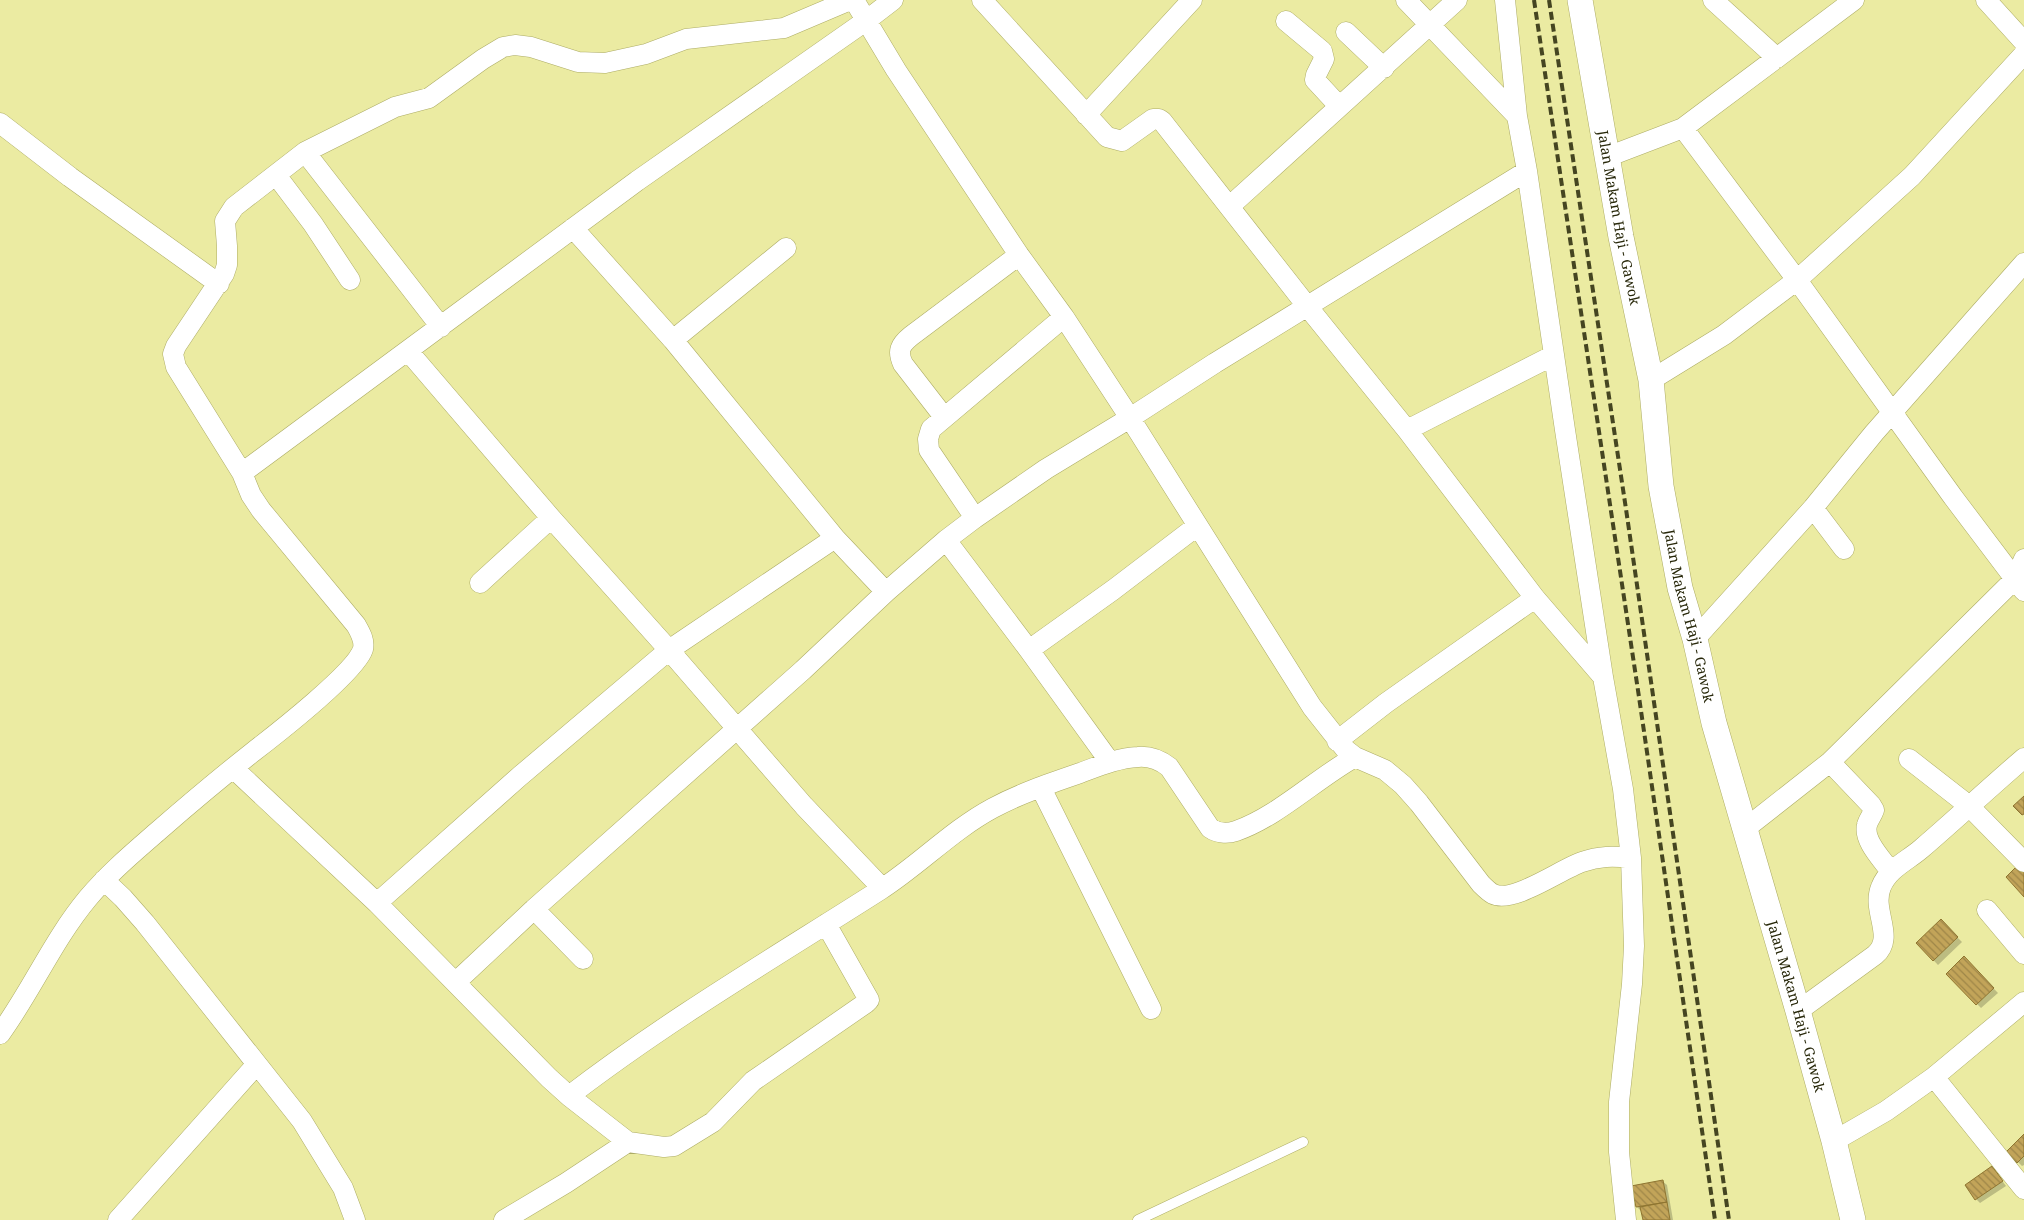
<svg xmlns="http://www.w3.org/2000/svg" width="2024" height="1220" font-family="'Noto Serif',serif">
	<defs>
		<pattern id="building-back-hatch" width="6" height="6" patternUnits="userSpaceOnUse" patternTransform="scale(1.25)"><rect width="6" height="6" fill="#c2a459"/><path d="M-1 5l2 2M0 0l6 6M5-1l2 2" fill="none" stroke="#9e8648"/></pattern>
	</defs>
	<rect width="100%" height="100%" fill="#ebeba2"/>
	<path fill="#0003" d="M 1941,921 L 1962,942 L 1938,965 L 1918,944 Z
		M 1964,958 L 1998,993 L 1981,1008 L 1948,974 Z
		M 2024,1136 L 2024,1165 L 2022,1166 L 2008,1152 Z
		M 1992,1167 L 2006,1186 L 1980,1203 L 1976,1199 Z
		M 1662,1181 L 1667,1185 L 1673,1220 L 1644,1220 L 1641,1211 L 1637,1207 Z"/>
	<path fill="url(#building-back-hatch)" stroke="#8f7530" d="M 2024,796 L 2024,814 L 2022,815 L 2013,806 Z
		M 2020,863 L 2024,867 L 2024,897 L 2006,877 Z
		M 1941,919 L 1958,937 L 1933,961 L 1916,943 Z
		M 1964,956 L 1994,988 L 1976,1005 L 1946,974 Z
		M 2024,1134 L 2024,1156 L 2017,1163 L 2006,1152 Z
		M 1992,1166 L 2003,1181 L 1975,1200 L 1965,1185 Z
		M 1663,1180 L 1667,1202 L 1636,1207 L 1631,1186 Z
		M 1667,1202 L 1670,1220 L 1643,1220 L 1640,1207 Z"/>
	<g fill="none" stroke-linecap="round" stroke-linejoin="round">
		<defs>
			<path id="service" d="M 1138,1220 L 1303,1142"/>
			<path id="minor" d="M 854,0 L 896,70 L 1019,255 L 1064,317 L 1130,418 L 1312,707 L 1346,750 L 1355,757 L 1385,770 L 1403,785 L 1419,803 L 1481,884 C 1485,888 1489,892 1493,894 C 1513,904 1561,869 1582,862 C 1599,856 1613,856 1631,858
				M 982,0 L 1107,137 L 1122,141 L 1153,119 L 1159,119 L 1162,121 L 1307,306 L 1407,430 L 1535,598 L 1603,677
				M 1406,0 L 1517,116
				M 1505,0 L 1517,116 L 1527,171 L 1565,430 L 1603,677 L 1623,789 L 1631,858 L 1634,946 L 1632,984 L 1619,1102 L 1619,1152 L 1626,1220
				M 1713,0 L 1777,58
				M 1986,0 L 2024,42
				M 1286,21 L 1322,51 L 1324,59 L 1316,75 L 1315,80 L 1339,106
				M 1346,32 L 1384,68
				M 1086,115 L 1192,0
				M 0,123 L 70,177 L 219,284
				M 1683,128 L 1797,280 L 1953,497 L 2024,591
				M 305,152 L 441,327
				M 1607,157 L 1683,128 L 1854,0
				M 276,175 L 313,224 L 350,280
				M 1230,206 L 1457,0
				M 573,228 L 673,340 L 835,538 L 886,592
				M 673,340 L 786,248
				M 408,351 L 551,518 L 669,650 L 804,806 L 882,888
				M 1651,380 L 1724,335 L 1797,280 L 1912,176 L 2024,54
				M 944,417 L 903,364 C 897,351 900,345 911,336 L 1019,255
				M 1407,430 L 1554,355
				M 242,473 L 637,181 L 867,20 L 893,0
				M 1813,508 L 1844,549
				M 975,518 L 929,450 L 928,439 L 931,429 L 1064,317
				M 946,540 L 1029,650 L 1110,762
				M 480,583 L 551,518
				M 1695,639 L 1813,508 L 1874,433 L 2024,263
				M 1029,650 L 1113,590 L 1197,526
				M 1337,741 L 1386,703 L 1535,598
				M 1909,759 L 1968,805 L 2024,862
				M 1830,762 L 1871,805 L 1874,810 C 1872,816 1868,820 1867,825 C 1863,841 1883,860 1891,872
				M 233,768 L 377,903 L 549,1078 L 569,1096 C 668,1020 775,957 880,890 C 919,865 952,830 993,808 C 1021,793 1051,783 1080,773 C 1099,766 1118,758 1138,757 C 1150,756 1160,760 1169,767 L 1210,828 C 1217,833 1227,834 1236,831 C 1277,817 1317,778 1355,757
				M 1041,788 L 1151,1009
				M 1746,828 L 1830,762 L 2015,579 L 2024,559
				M 104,880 L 123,898 L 145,923 L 302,1121 L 343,1188 L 355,1220
				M 377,903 L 520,776 L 669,650 L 835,538
				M 534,909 L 583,959
				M 1987,910 L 2024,954
				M 456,982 L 534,909 L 803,670 L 886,592 L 946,540 L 975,518 L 1046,469 L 1130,418 L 1215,363 L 1527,171
				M 2024,1002 L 1934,1077 L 2024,1189
				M 1798,1011 L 1875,955 C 1896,937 1871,911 1881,887 C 1888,869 1907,861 1921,849 C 1956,819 1989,788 2024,758
				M 0,1034 C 32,990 53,940 88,898 C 109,873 133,853 157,832 C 188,805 220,778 253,752 C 275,735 356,672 363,649 C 365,640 360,632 356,625 L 261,510 L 251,495 L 242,473 L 176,367 L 173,354 L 176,346 L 224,274 L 227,265 L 227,246 L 225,221 L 234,207 L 305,152 L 395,107 L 429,98 L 483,59 L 503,47 L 515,45 L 531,47 L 578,62 L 605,63 L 646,54 L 686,39 L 784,28 L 850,0
				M 569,1096 L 628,1142 L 664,1147 L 674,1146 L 713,1122 L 753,1081 L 866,1003 L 869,1000 L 826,924
				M 1834,1141 L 1886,1111 L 1934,1077
				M 118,1220 L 257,1064
				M 504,1220 L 566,1183 L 628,1142"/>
			<g id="tertiary">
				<path id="s1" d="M 1580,0 L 1621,237 L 1651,380 L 1661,486 L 1680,588 L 1695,639 L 1714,723 L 1798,1011 L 1834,1141 L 1853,1220"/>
			</g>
		</defs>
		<use href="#service" stroke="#adac65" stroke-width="11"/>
		<use href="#minor" stroke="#adac65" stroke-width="21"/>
		<use href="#tertiary" stroke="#adac65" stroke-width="26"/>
		<use href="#service" stroke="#fff" stroke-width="10"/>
		<use href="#minor" stroke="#fff" stroke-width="20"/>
		<use href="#tertiary" stroke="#fff" stroke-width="25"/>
		<path stroke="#454521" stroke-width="4" stroke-dasharray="8 4" stroke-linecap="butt" d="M 1534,0 L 1639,697 L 1715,1220
			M 1549,0 L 1626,509 L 1729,1220"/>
	</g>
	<g text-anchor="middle" stroke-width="4" stroke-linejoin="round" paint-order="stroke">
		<g font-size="14" fill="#28280a" stroke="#f9f9af">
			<text dy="5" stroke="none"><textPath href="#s1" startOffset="221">Jalan Makam Haji - Gawok</textPath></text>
			<text dy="5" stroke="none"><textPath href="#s1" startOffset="626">Jalan Makam Haji - Gawok</textPath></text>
			<text dy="5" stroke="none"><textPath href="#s1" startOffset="1031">Jalan Makam Haji - Gawok</textPath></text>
		</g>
	</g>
</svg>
